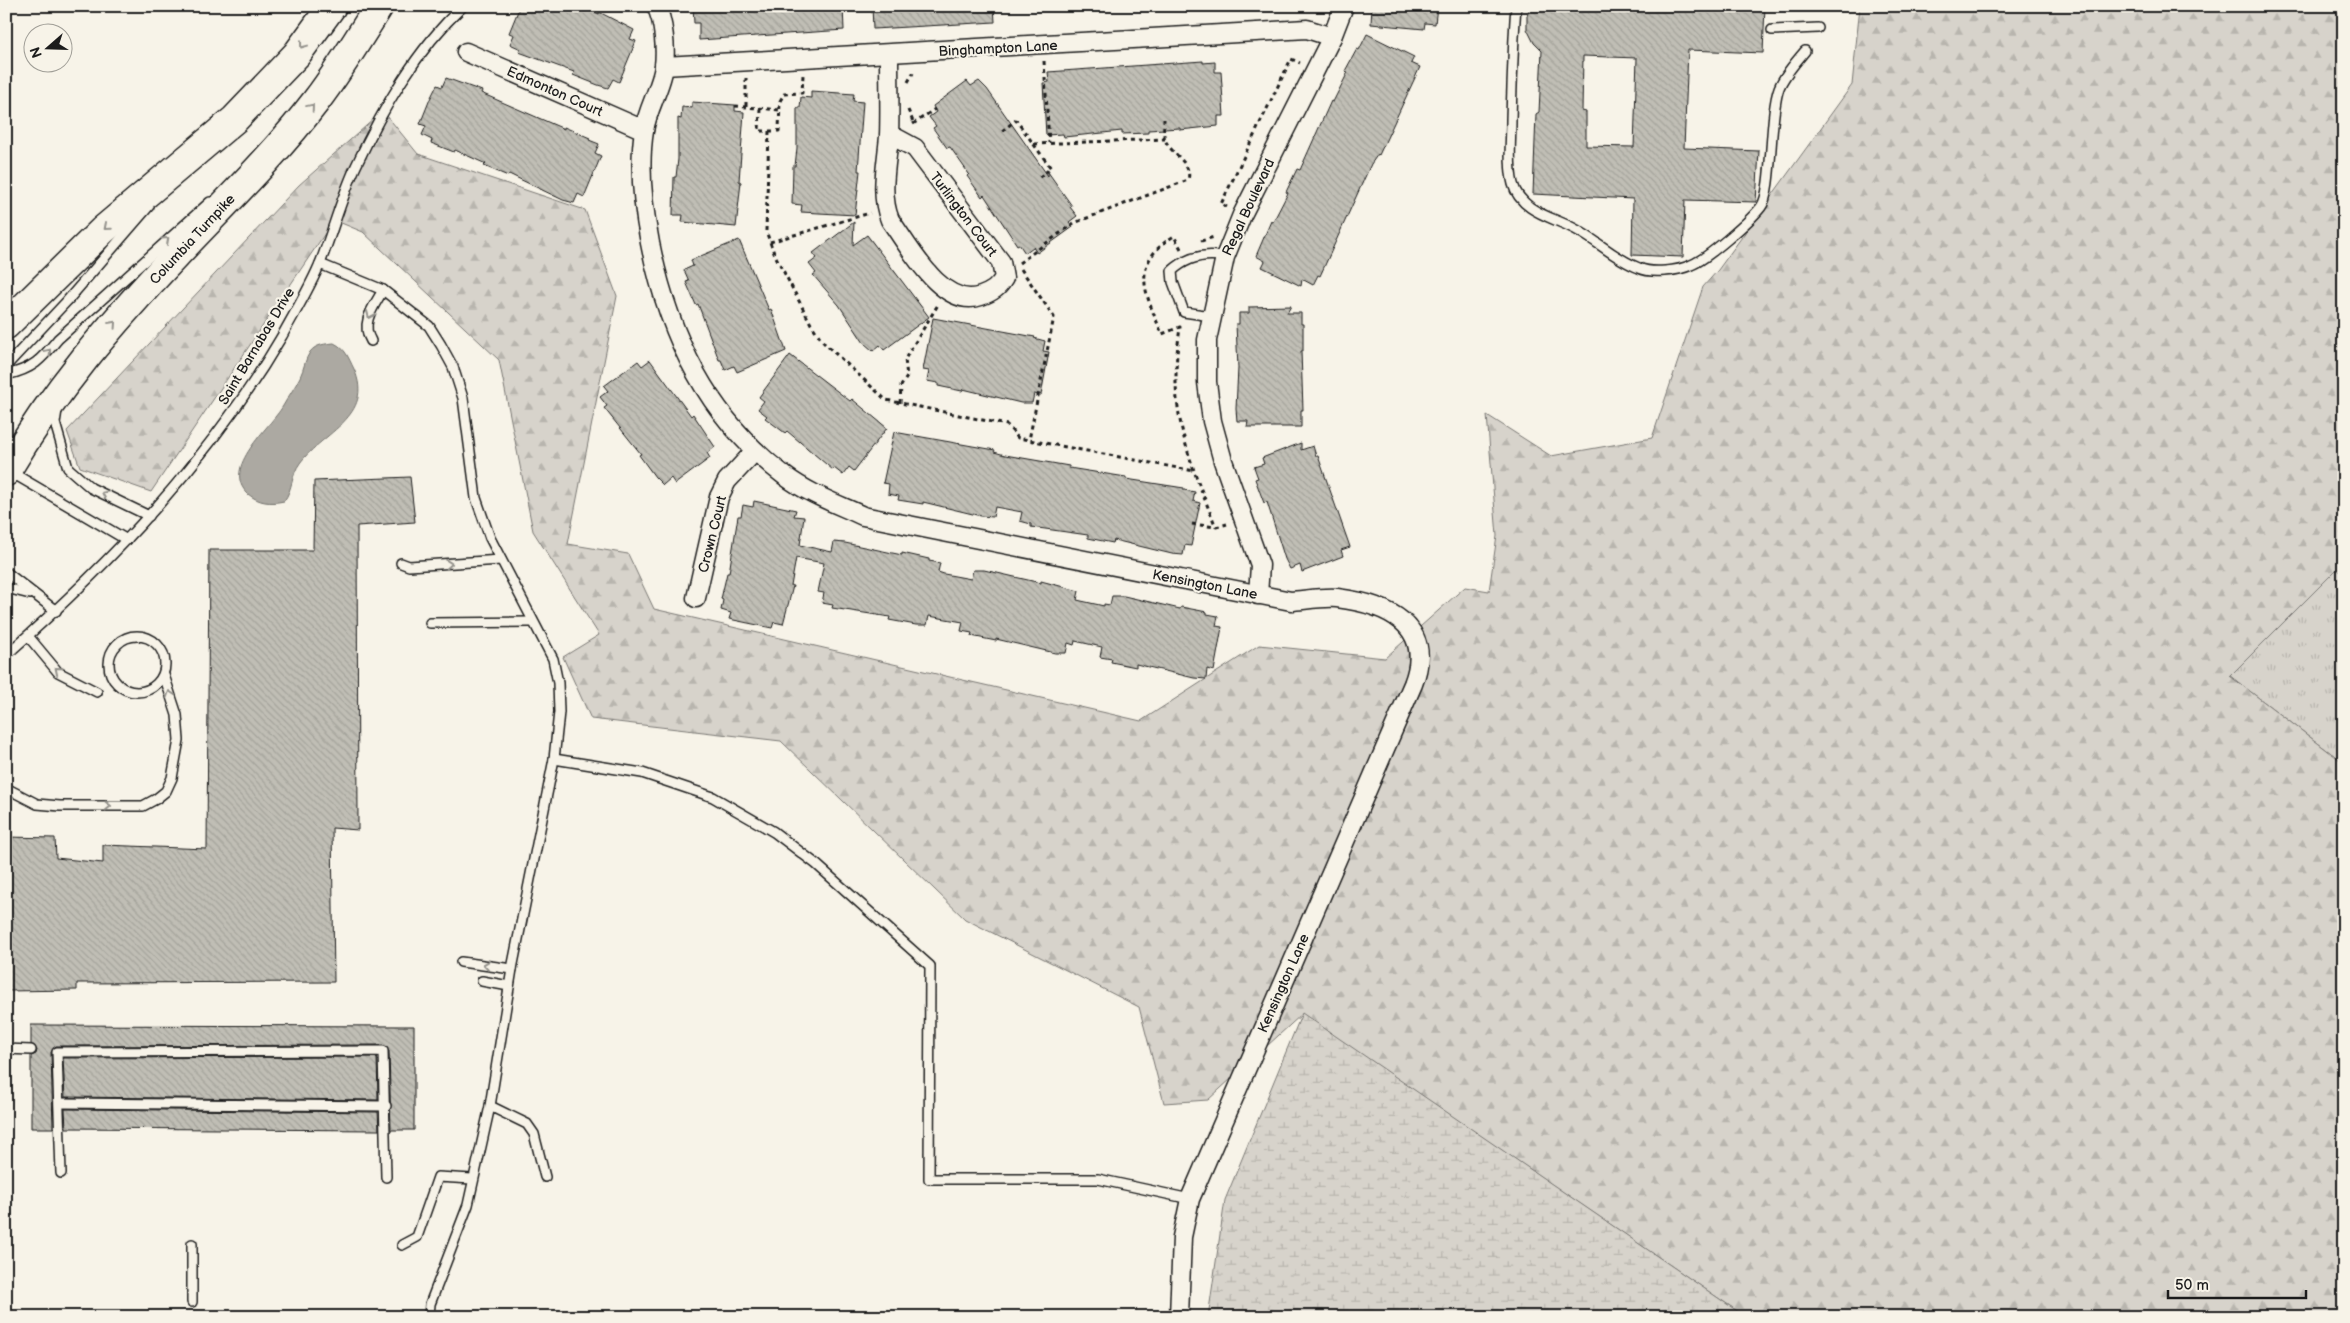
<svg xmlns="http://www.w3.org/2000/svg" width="2350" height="1323" font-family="'Balsamiq Sans',sans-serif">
<defs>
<pattern id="grass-tufts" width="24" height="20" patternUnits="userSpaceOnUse" patternTransform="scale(1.25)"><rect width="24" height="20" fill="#d7d3cb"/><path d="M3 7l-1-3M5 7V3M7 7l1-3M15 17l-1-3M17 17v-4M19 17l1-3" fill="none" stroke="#b8b5ae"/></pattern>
<pattern id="forest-firs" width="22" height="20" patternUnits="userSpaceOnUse" patternTransform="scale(1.25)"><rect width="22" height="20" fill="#d7d3cb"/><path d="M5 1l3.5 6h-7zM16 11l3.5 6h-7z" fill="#b8b5ae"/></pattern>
<pattern id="wetland-marsh" width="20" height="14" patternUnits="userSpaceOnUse" patternTransform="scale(1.25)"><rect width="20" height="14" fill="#d7d3cb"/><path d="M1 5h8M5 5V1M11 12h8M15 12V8" fill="none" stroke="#b8b5ae"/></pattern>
<pattern id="building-back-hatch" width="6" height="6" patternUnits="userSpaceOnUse" patternTransform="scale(1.25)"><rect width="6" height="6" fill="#c0beb5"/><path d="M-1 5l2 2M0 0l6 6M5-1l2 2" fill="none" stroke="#a4a39b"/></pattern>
</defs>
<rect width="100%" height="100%" fill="#f7f3e8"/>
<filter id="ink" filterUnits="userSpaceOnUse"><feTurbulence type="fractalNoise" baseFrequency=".02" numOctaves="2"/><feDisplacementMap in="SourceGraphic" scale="10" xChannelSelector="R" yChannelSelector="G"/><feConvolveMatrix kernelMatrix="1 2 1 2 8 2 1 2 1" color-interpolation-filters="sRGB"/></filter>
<g filter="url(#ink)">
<polygon fill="url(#grass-tufts)" stroke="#7a7874" points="2336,570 2344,571 2344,763 2230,676"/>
<polygon fill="url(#forest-firs)" stroke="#7a7874" points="1860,6 2344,6 2344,571 2336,570 2230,676 2344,763 2344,1317 1746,1317 1302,1014 1208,1100 1164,1103 1139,1007 965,919 781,741 591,719 563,657 599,635 533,531 499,360 363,232 334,220 151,492 80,467 67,431 299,185 383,111 418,154 585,210 617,296 568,544 628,554 654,609 1141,721 1259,645 1385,658 1465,587 1489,591 1497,536 1487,415 1551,456 1652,438 1703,287 1718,270 1852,85"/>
<polygon fill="url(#wetland-marsh)" stroke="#7a7874" points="1302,1013 1746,1317 1208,1317 1225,1200"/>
<path fill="#aca9a2" stroke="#72716c" d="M334 343C346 349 348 357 354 369 375 416 323 432 300 463 291 475 293 489 284 501 270 504 259 503 248 494 220 468 270 428 283 406 288 397 295 387 300 377 304 369 305 359 310 352 316 344 326 344 334 343Z"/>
<g fill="url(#building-back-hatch)" stroke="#1c1c1c" fill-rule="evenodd">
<polygon points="520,6 580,6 599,14 599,12 634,30 630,39 636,41 619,82 613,79 608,88 598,85 573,75 574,72 519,52 521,49 510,44 514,35 509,33"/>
<polygon points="693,6 843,6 844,30 699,40 699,23 694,23"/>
<polygon points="872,6 994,6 995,22 873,29"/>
<polygon points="1372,6 1437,6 1435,24 1425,23 1424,29 1371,24"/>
<path d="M1530 6H1765L1763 53 1688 50 1684 148 1759 151 1756 202 1685 200 1683 257 1632 255 1633 199 1533 194 1536 114 1539 112 1542 51 1534 43 1527 29V16ZM1583 56 1637 58 1634 147 1586 146V112L1582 111Z"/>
<polygon points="1367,34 1414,57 1411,63 1420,67 1379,155 1378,154 1371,164 1320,276 1318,275 1313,285 1302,279 1301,286 1262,267 1265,261 1256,256 1271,221 1273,222 1288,193 1286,192 1297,169 1300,170 1331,101 1333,102 1348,72 1345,71 1357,49 1359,50"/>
<polygon points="1203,61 1203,63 1215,62 1215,72 1221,72 1224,116 1218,116 1218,126 1180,130 1180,128 1148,130 1148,133 1122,134 1122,131 1064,137 1063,134 1046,135 1043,83 1049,82 1048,72"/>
<polygon points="446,78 482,91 481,93 564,129 564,127 590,138 589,140 599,144 595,153 601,156 584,197 578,194 574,203 563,200 509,174 508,176 484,166 486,164 455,150 454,152 431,143 432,140 422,135 426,126 420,124 430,99 437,85 442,87"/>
<polygon points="967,81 971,86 979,81 987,89 1048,176 1048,172 1072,206 1070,207 1077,216 1069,222 1073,227 1037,253 1033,247 1025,253 1019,244 1017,245 984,195 982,197 967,176 969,174 950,147 947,148 933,128 936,126 929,117 936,112 933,106"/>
<polygon points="811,91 854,94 853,101 863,102 858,171 860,171 855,215 801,212 802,205 792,204 793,166 795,166 797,148 797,108 800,108 801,97 811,98"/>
<polygon points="692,102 735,105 735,111 744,112 739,181 741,182 736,227 682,222 683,215 673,215 674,177 676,177 678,159 678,118 681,119 682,107 692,108"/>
<polygon points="854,222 853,245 867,235 929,317 884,350 880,345 873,351 864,343 839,305 813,275 816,273 809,264 817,258 813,253"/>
<polygon points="739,240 769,310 771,309 786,351 737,372 734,366 725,370 721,360 719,360 698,304 696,305 686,282 689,281 684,270 693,266 691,260"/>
<polygon points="1291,306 1287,313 1301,313 1301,324 1303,324 1303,351 1301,351 1303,410 1301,410 1301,427 1247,427 1248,421 1237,421 1236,409 1238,368 1236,324 1239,324 1239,313 1249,313 1249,307"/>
<polygon points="933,318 1035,337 1034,338 1045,341 1043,351 1049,352 1041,395 1034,394 1032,403 1021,403 963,389 962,391 938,386 938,383 927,381 929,371 923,370"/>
<polygon points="790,355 850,401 852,399 887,428 854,471 849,467 843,475 834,468 833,470 787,431 785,433 765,418 767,416 758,409 764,401 759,397"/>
<polygon points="650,360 691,416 693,414 715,447 707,453 710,458 675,484 671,478 663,485 655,477 639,455 641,454 604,408 607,406 600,397 608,391 604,386 638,361 642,366"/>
<polygon points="894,432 995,450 994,452 1005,455 1069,466 1069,468 1126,477 1126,479 1184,488 1184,490 1195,492 1193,501 1200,503 1191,546 1185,545 1183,555 1172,554 1114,540 1113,543 1088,538 1088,535 1031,527 1031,524 1020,521 1022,512 995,507 993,517 981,516 923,502 923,504 898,500 899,496 888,494 889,484 883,483"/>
<polygon points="1301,443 1301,450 1313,446 1316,456 1318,456 1350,547 1341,550 1343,556 1302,572 1300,565 1290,569 1285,559 1267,502 1264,503 1255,479 1258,478 1254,467 1264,464 1262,458"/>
<polygon points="410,477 415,522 357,526 358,830 332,828 334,982 77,983 77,990 6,991 6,837 55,838 56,858 103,863 103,845 207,849 209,550 313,550 314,481"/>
<polygon points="754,501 796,510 794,516 804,517 800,545 832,552 834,542 845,543 902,555 902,553 929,559 929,561 940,563 938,572 944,574 971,579 973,570 984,570 1041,583 1041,581 1079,591 1077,600 1104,606 1104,604 1110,605 1112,596 1124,596 1180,609 1181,607 1207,612 1207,614 1218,616 1216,626 1222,627 1214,671 1207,669 1206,679 1194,678 1136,664 1136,667 1111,662 1112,659 1100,657 1102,647 1075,641 1074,645 1068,643 1066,653 1055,653 996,639 996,641 971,636 972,633 961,631 963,622 929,616 927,625 916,625 889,620 890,617 832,608 833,605 822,603 824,593 818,592 824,563 796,558 791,586 793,586 783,624 774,622 772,628 729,619 731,613 721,610 723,600 721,599 727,573 729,573 738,516 741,516 743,505 753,507"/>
<polygon points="31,1025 414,1026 414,1130 391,1130 389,1051 383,1045 56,1046 51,1052 53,1128 31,1128 31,1056 36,1054 37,1050 31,1044"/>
<polygon points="377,1057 378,1100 65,1097 63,1058"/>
<polygon points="65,1109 378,1112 379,1130 66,1128"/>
</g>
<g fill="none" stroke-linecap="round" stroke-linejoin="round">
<defs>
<g id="lane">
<path d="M1516 6C1513 44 1512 82 1511 120 1511 140 1508 164 1513 184 1521 212 1553 217 1575 229 1598 241 1615 259 1639 268 1652 274 1678 271 1691 265 1707 259 1750 221 1761 207 1773 192 1769 115 1779 88 1784 75 1796 62 1805 51"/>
<polyline points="1772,30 1818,28"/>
<polyline points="320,264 383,290 429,326 441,345 453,367 463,398 476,498 490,538 553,659 558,683 559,712 554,759 512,969 490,1106 468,1205 430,1304 429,1317"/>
<path d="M1211 316 1184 312 1173 282 1172 271C1187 257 1205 253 1225 257"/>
<path d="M371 341C360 323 374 306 383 290"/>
<polyline points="6,366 67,301 149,206"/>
<path d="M6 375C33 369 41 360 58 339L210 202"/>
<polyline points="57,410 55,423 68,468 91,488 149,516"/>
<polyline points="9,471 127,540"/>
<polyline points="401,563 409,566 501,560"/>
<polyline points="6,572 56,611"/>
<polyline points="6,588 30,594"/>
<polyline points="430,623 532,622"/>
<circle cx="137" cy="664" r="28"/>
<polyline points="28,636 58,672 97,692"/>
<path d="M6 655C112 562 210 459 282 336 295 312 311 286 321 261 333 230 342 196 356 166 383 108 416 50 463 6"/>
<polyline points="554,759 642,773 713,797 774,832 816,864 930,966 929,1179 1098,1179 1190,1199"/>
<polyline points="6,788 37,804 60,806 143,806 156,799 166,791 172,778 179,740 177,715 164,675"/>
<polyline points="461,962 512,969"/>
<polyline points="482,981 509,986"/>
<polyline points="6,1049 31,1050"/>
<polyline points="60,1103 386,1106"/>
<polyline points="490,1106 527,1124 534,1134 545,1177"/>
<polyline points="61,1173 57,1052 383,1051 386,1177"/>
<polyline points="192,1244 192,1302"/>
<polyline points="402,1245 417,1237 438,1177 472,1179"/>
</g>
<g id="street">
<path d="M656 6C664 21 666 49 664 66 662 86 647 109 644 131 638 168 643 207 650 243 669 337 708 418 785 476 809 494 837 504 863 516L1291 601C1305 600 1322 597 1337 598 1386 604 1436 625 1413 684L1190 1199 1182 1237 1179 1317"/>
<polyline points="466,52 644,130"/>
<polyline points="664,66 1307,29 1332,37"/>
<path d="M889 134 915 148 1001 262 1004 278C998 288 992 292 981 296 942 310 909 246 890 220 879 194 887 163 889 136 890 109 889 81 889 54"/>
<polyline points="1258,595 1260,565 1223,461 1212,421 1207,382 1207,340 1225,257 1242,215 1332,37 1344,6"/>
<polyline points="696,598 719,497 727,481 755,451"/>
</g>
<g id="primary">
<polyline points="6,325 103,230 235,119 297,54 332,6"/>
<path d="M6 472C53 392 112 322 176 255 224 204 274 156 316 101 339 71 359 38 379 6"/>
</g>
</defs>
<use href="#lane" stroke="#1c1c1c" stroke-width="12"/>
<use href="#street" stroke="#1c1c1c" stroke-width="21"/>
<use href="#primary" stroke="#1c1c1c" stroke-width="31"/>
<g stroke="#1c1c1c" stroke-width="3" stroke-dasharray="4 4" stroke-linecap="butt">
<polyline points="1044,61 1049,143"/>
<polyline points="746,78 746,107"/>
<polyline points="908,82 913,73"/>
<polyline points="735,106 780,110"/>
<polyline points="760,109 759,131 779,131 780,101 784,94 802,93 803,75"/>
<polyline points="908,110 914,124"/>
<polyline points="913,124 935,109"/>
<polyline points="769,131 766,231 774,253 811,324 824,343 886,400 1007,425 1018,438 1194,471"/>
<polyline points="1002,131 1016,120 1051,168 1037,179"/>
<polyline points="1034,144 1165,139"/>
<polyline points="1227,207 1221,204 1291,59 1300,63"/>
<polyline points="1201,241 1214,237"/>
<polyline points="770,242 870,213"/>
<path d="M1181 249 1174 236C1129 264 1145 293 1162 334L1180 327C1178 343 1176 360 1176 376 1175 429 1197 480 1216 527"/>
<path d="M1019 263 1074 223 1188 180C1193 163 1171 154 1165 140 1163 134 1164 125 1164 119"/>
<polyline points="1021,269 1054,317 1029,440"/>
<polyline points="900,403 901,386 907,377 905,359 939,303"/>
<polyline points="1192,524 1216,527 1227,524"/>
</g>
<use href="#lane" stroke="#f7f3e8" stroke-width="9"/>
<use href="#street" stroke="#f7f3e8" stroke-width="18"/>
<use href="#primary" stroke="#f7f3e8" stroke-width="28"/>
</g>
<defs><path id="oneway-chevron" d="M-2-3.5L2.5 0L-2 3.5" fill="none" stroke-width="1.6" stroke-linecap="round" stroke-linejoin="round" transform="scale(1.25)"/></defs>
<g stroke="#94928c">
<use href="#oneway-chevron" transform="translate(303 45) rotate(127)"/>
<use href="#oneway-chevron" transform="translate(311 107) rotate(-50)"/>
<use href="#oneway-chevron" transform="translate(107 227) rotate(139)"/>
<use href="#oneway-chevron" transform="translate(166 240) rotate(-42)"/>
<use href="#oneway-chevron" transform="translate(370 315) rotate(114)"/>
<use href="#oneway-chevron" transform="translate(113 324) rotate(-48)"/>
<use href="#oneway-chevron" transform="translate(48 352) rotate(-50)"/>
<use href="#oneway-chevron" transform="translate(105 494) rotate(-154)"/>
<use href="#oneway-chevron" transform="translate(449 564) rotate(-4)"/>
<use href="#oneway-chevron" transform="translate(58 670) rotate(-140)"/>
<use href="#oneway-chevron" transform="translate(170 694) rotate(-108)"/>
<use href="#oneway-chevron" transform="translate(108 806) rotate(-1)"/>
<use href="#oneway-chevron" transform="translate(486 965) rotate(-172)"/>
</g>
</g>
<g text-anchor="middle" stroke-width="4.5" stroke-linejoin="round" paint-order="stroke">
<g font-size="14" fill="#1c1c1c" stroke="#f7f3e8">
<text transform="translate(998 48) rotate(-3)" y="5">Binghampton Lane</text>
<text transform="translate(555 91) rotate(24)" y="5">Edmonton Court</text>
<text transform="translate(1248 207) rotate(-65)" y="5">Regal Boulevard</text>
<text transform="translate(964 214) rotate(53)" y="5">Turlington Court</text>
<text transform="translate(192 239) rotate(-47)" y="5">Columbia Turnpike</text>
<text transform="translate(256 346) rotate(-59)" y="5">Saint Barnabas Drive</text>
<text transform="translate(712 534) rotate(-76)" y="5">Crown Court</text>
<text transform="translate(1205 584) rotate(11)" y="5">Kensington Lane</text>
<text transform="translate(1283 983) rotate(-66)" y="5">Kensington Lane</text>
</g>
</g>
<rect width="2350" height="1323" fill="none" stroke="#f7f3e8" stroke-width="25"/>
<rect x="12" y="12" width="2325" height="1298" fill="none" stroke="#1c1c1c" stroke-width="2" filter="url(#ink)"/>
<g transform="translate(48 48) rotate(250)"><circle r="24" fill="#f7f3e8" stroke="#9f9d96"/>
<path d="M0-4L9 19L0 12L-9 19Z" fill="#1c1c1c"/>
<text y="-8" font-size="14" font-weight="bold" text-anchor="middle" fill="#1c1c1c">N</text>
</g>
<path d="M2168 1290v8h138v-8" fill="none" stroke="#1c1c1c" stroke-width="2.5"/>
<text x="2175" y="1290" font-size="15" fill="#1c1c1c" stroke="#f7f3e8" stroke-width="4" paint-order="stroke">50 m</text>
</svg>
